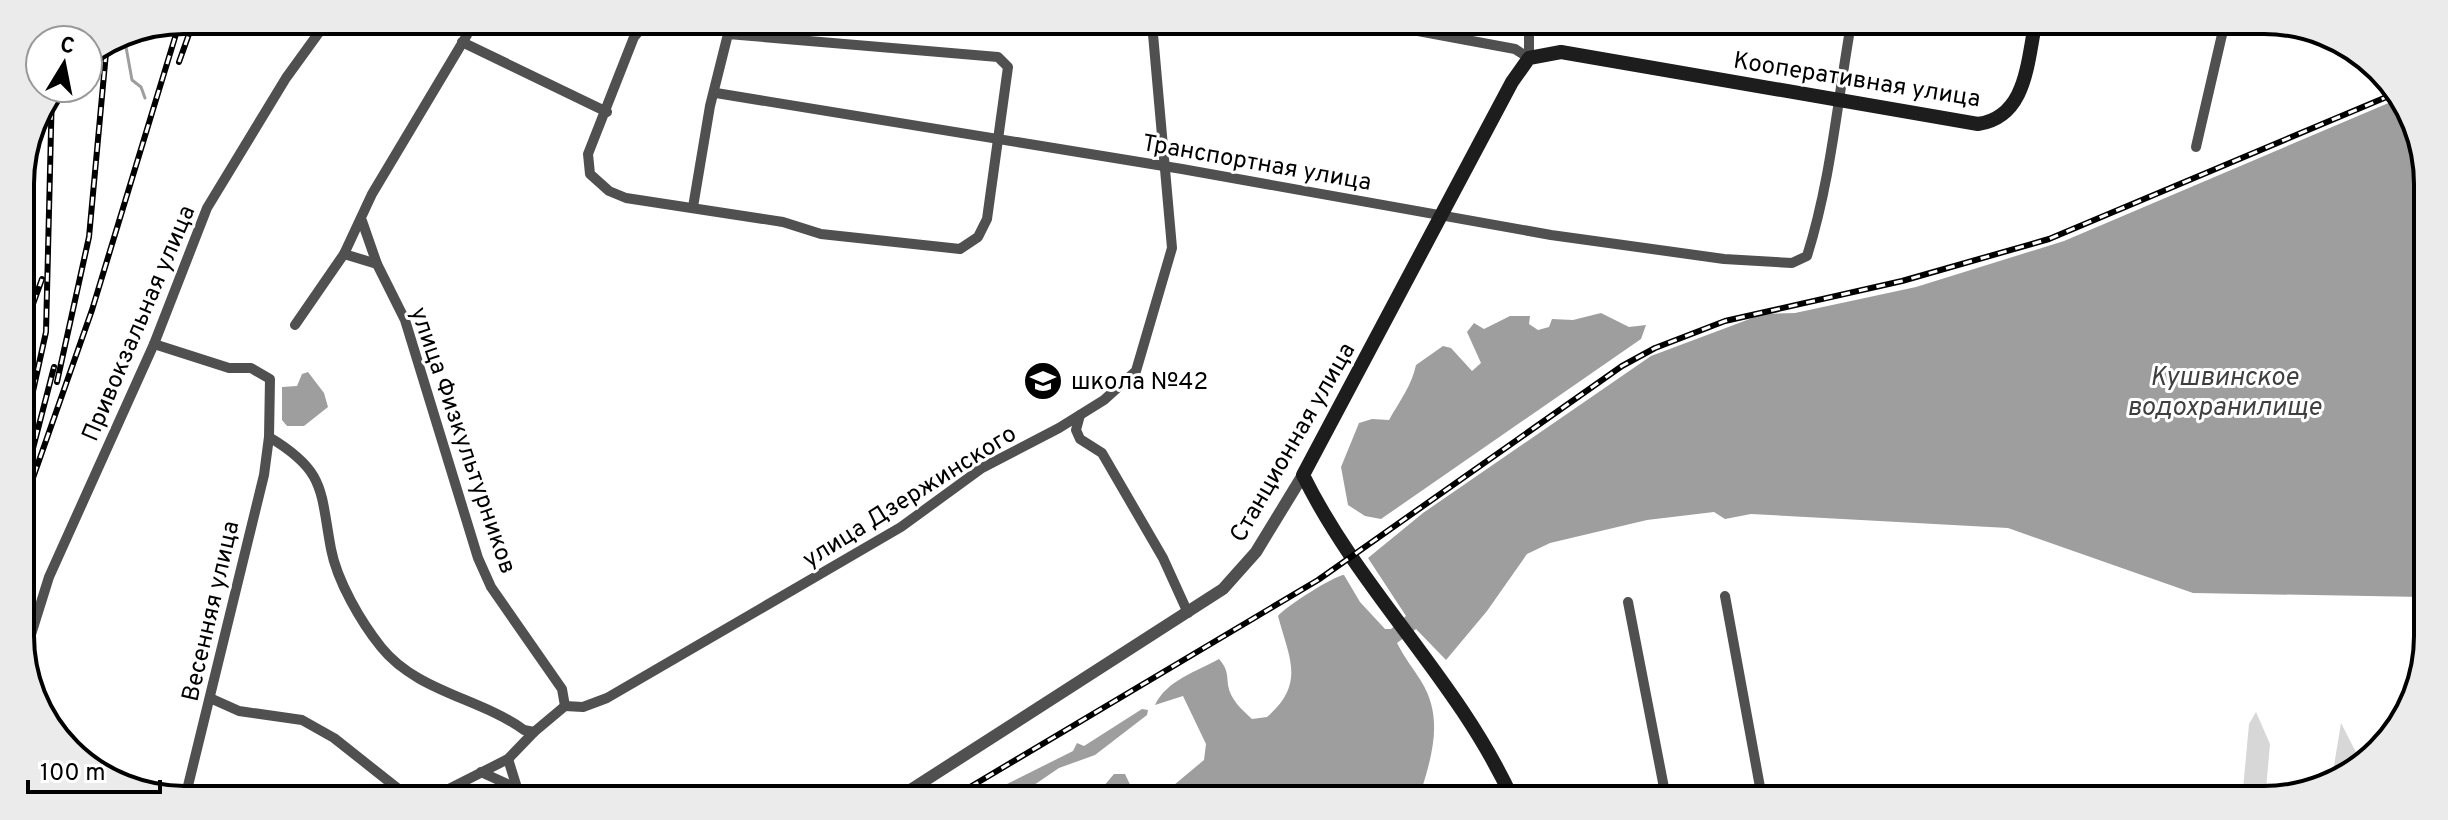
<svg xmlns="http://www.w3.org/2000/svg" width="2448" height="820" font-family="Overpass,sans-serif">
<rect width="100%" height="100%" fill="#fff"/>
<g fill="#d7d7d7">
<polygon points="2256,712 2270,744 2265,800 2242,800 2249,724"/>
<polygon points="2341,723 2363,766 2332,778"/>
</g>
<g fill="#9e9e9e">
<path d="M2398 99 2425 153 2423 597 2193 593 2008 528 1751 514 1725 519 1714 512 1647 520 1550 543 1527 554 1487 611 1446 660 1416 629 1397 643C1404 657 1413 668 1421 681 1445 719 1431 759 1419 798L1168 797 1174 785 1204 760 1206 744 1183 696 1155 705C1166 681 1197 671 1219 659 1227 668 1227 673 1228 685 1230 699 1242 710 1252 719L1267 717C1306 683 1289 658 1278 616 1285 607 1335 575 1344 575L1360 602 1385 629H1391L1406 616 1368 558 1423 513 1651 356 1763 314 1795 313 1916 287 2064 241Z"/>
<path d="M1601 313 1629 327 1646 325 1641 339 1381 519 1365 516 1348 505 1341 467 1359 423 1372 419 1389 420C1399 402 1412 385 1416 365L1443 346 1451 348 1472 371 1481 363 1467 332 1474 323 1484 329 1510 316H1530L1529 324 1538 330 1549 327 1552 319 1573 320Z"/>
<polygon points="308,372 324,393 328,407 304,426 287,426 282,420 282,387 297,386 302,374"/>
<polygon points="1142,709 1148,710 1147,715 1095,755 1059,768 1034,785 1058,792 1103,787 1114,774 1125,774 1136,797 981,796 981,791 985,796 993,795 997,789 1073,751 1077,743 1084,746"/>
</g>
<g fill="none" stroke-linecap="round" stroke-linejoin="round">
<polyline stroke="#9e9e9e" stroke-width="3" points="119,44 126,47 132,80 141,87 145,98"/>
<g stroke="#505050" stroke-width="10">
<polyline points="648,21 634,37 588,154 590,174 609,191 626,198 783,222 821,234 960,249 978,237 987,219 1008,67 998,57 728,34 710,106 693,207"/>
<polyline points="1375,23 1515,49 1529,58"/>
<polyline points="1529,24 1529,58"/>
<polyline points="462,42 607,112"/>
<path d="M716 93 1182 169 1551 235 1724 259 1792 263 1807 256C1831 180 1837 103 1851 24"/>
<polyline points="2196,147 2224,26"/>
<polyline points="362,221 377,264 405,320 478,558 491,587 562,689 565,706 583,707 607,698 901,527 982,468 1059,428 1104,400 1136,371 1172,248 1152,23"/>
<polyline points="344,254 377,264"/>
<polyline points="295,325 344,254 372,194 467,35 471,21"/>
<path d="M154 344 229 368H251L270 379 269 437C326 471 320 490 331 549 337 581 361 622 381 647 417 692 480 698 524 730L534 732 565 706"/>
<polyline points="1080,415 1076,430 1080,439 1102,453 1163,558 1188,613"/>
<polyline points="1725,596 1762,798"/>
<polyline points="1628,602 1666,798"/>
<polyline points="23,660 49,577 154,344 207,208 286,78 328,20"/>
<polyline points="210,698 239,711 302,720 334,738 406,795"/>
<polyline points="508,759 518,791"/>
<polyline points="481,772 518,789"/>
<polyline points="186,794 264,475 269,437"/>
<polyline points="437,795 508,759 534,732"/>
</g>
<polyline stroke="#505050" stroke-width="12" points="901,796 1223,589 1256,552 1303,475"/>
<path stroke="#1d1d1d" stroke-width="14" d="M1512 798C1458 680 1360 591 1303 475L1512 82 1529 58 1561 52 1978 124C2026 117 2027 64 2035 25"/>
<defs>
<g id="rail">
<polyline points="179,62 194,20"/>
<polyline points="21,337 42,279"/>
<polyline points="57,382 89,237 107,42"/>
<polyline points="22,441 46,332 52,90"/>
<polyline points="31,456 54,367"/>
<polyline points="22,509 92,310 180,21"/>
<polyline points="955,796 1318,580 1622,366 1655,348 1725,321 1902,281 2049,239 2396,93"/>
</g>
</defs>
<use href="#rail" stroke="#000" stroke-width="6"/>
<use href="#rail" stroke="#fff" stroke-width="3" stroke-dasharray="9" stroke-linecap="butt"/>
</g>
<defs>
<symbol id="school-disc" viewBox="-11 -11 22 22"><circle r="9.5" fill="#000" stroke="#fff"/><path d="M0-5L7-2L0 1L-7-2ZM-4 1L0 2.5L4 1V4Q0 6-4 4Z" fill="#fff"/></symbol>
</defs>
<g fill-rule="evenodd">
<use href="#school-disc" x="1021" y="359" width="44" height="44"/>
</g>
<g text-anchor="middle" stroke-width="6" stroke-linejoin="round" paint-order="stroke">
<g font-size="24" fill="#000" stroke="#fff">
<text transform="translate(1857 79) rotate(9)" y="8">Кооперативная улица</text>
<text transform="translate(1257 162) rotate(10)" y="8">Транспортная улица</text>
<text transform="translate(138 323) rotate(-67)" y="8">Привокзальная улица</text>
<text transform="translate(464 440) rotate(71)" y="8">улица Физкультурников</text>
<text transform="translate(1292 442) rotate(-60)" y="8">Станционная улица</text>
<text transform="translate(909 496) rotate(-32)" y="8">улица Дзержинского</text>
<text transform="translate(210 611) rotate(-77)" y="8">Весенняя улица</text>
</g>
<g font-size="24" fill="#000" stroke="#fff" text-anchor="start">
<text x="1071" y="389">школа №42</text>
</g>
<g font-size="26" font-style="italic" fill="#3f3f3f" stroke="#fff">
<text x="2224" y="385">Кушвинское<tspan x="2224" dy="30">водохранилище</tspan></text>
</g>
</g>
<path d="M0 0H2448V820H0ZM184 34H2264A150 150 0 0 1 2414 184V636A150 150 0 0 1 2264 786H184A150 150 0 0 1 34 636V184A150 150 0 0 1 184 34Z" fill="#ebebeb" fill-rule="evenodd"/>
<path fill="none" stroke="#000" stroke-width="4" d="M184 34H2264A150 150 0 0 1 2414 184V636A150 150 0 0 1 2264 786H184A150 150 0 0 1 34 636V184A150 150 0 0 1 184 34Z"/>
<g transform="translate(64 64) rotate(10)"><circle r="38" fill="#ffffff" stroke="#999999" stroke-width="2"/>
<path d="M0-6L14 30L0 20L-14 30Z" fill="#000000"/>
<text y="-12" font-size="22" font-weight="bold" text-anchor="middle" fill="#000000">С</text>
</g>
<path d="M28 780v12h132v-12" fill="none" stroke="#000000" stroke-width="4"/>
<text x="40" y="780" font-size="24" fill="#000000" stroke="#ffffff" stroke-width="6" paint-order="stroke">100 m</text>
</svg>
